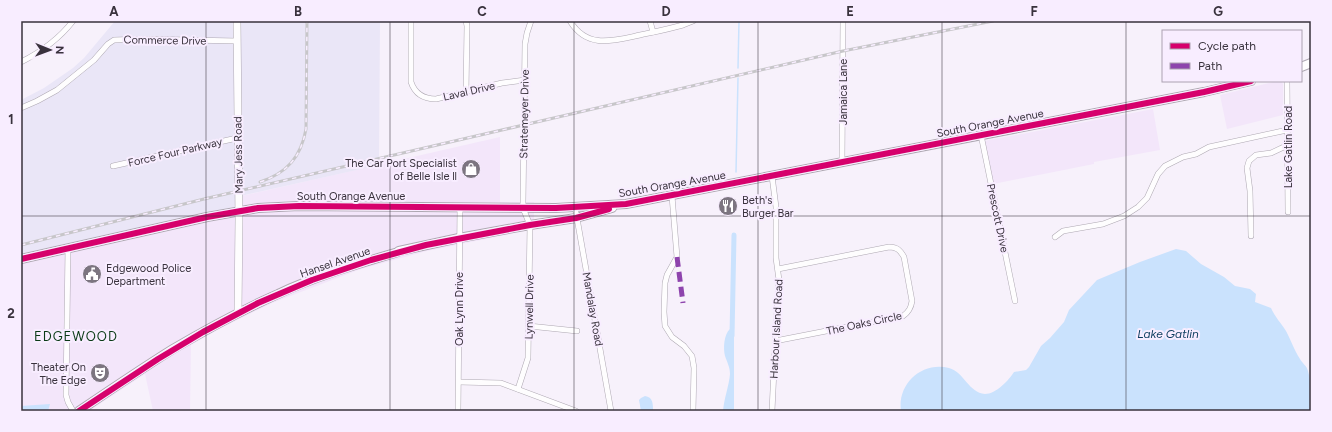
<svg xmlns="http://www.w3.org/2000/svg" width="1332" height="432" font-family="Figtree,sans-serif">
<rect width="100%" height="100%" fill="#f7f1fb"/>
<g fill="#f3e6fa">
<polygon points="1277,81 1281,81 1283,84 1283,115 1227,129 1220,95"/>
<polygon points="1153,109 1160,150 1094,162 1094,164 993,184 984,141"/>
<polygon points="500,137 500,202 534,202 534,229 427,251 361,269 272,303 219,329 191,345 190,411 153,411 145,374 89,411 21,411 21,256 236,197 246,195"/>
</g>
<polygon fill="#eae6f7" points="115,21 380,21 379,165 236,197 236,209 21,256 21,100 44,88 73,68 84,58"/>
<g fill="#cae2fd">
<path d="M1176 249 1186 251 1201 264 1224 277 1235 286 1250 289 1256 294 1255 302 1271 308C1275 317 1281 323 1286 331 1291 340 1294 350 1300 359 1302 363 1307 366 1308 371 1312 384 1311 398 1311 411H901C897 384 922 361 949 368 964 372 969 393 985 394 996 394 1009 380 1014 372L1026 370 1029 367 1041 346 1050 338 1064 322 1069 310 1097 280 1140 262Z"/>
<path d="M730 329H732L734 338V411H723C724 398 729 386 730 374 730 367 727 362 725 356 723 348 724 334 730 329Z"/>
<path d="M645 396C653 397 653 404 653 411H641L639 400 641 398Z"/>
<polygon points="50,404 48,411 21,411 21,406"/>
</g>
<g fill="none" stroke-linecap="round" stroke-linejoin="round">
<g stroke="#cae2fd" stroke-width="1.5">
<polyline points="738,68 739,21"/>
<polyline points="736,172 738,78"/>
</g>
<polyline stroke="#cae2fd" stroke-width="5" points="732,336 734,235"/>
<defs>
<g id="street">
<path d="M411 21V82C415 94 424 99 436 99L502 83 525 80"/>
<polyline points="466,21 467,26 466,92"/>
<path d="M570 21C587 49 612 41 640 35 654 32 669 29 683 25L693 21"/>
<polyline points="650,21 653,32"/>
<path d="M21 62C41 52 59 39 73 21"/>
<polyline points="1287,81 1288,212"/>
<polyline points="21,108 37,101 57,90 94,60 108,44 114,40 142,39 237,41"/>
<polyline points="981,135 1015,301"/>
<polyline points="842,162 843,21"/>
<polyline points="113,166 237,138"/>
<polyline points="772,176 776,207 776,258 779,280 776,328 772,411"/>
<polyline points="672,196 677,257 667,275 665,283 664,312 665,326 672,337 684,346 692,356 694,368 693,411"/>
<polyline points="575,207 611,411"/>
<polyline points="1251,236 1250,191 1247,168 1249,161 1256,155 1271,153 1288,145"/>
<polyline points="1055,237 1063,231 1103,224 1124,216 1138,207 1147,198 1158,174 1165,166 1183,157 1196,154 1209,147 1287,130"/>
<polyline points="68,248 66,395 68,402 73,411"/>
<polyline points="529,326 577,331"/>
<path d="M775 341 903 316C909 312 911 308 912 301L904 257C900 250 897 247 889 247L778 269"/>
<polyline points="459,382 501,383 576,411"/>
<polyline points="518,389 528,358 530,225 523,208 523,203 525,44 527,33 531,21"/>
<polyline points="458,411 460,207"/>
</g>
<polyline id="secondary" points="237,21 239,219 238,313"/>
<g id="primary">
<polyline points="1301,67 1311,63"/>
<polyline points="399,251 459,238 530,225 576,218 612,208"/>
<polyline points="21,259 207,217 258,208 299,206 556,208 626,204 1204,92 1251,81"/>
<path d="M79 411C110 390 141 369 173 349 207 329 242 310 278 294 316 276 358 264 398 252"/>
</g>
</defs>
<use href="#street" stroke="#aea8b2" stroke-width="6"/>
<use href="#secondary" stroke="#aea8b2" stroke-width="8"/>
<use href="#primary" stroke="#aea8b2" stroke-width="10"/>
<use href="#street" stroke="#fefdfe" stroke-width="5"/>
<use href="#secondary" stroke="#fefdfe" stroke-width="7"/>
<use href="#primary" stroke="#fefdfe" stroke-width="8"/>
<defs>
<g id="rail">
<path d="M260 182C287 173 301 157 306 129L307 21"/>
<polyline points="21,245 204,199 843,51 993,21"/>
</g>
</defs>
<use href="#rail" stroke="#c7c6c9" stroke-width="3"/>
<use href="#rail" stroke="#f8edff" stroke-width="1.5" stroke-dasharray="4.5" stroke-linecap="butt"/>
<polyline stroke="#8e44ad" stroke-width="5" stroke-dasharray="10 5" stroke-linecap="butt" points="677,257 683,303"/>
<defs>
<g id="cycleway">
<polyline points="21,259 207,217 258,208 299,206 556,208 626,204 1204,92 1251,81"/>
<polyline points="79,411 158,359 203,332 258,303 312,280 371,260 426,245 530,225 576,218 609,209"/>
</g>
</defs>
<use href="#cycleway" stroke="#f8edff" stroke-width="8"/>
<use href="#cycleway" stroke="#d6006c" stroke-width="6"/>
</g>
<path fill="none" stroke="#39323d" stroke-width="1" stroke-opacity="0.55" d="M206 21V411M390 21V411M574 21V411M758 21V411M942 21V411M1126 21V411M21 216H1311"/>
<defs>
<symbol id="shop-disc" viewBox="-11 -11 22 22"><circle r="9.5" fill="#7c7580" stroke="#f8edff"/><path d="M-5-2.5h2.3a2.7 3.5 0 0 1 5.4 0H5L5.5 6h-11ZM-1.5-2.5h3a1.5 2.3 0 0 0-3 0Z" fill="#fff"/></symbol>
<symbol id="restaurant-disc" viewBox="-11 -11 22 22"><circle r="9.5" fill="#7c7580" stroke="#f8edff"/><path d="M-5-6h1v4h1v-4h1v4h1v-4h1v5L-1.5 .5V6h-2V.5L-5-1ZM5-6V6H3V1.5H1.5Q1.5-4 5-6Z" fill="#fff"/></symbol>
<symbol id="civic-disc" viewBox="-11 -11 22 22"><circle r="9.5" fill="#7c7580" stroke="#f8edff"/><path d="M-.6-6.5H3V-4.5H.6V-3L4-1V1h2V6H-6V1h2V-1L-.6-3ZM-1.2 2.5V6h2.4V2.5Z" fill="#fff"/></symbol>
<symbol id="theatre-disc" viewBox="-11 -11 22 22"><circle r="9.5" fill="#7c7580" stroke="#f8edff"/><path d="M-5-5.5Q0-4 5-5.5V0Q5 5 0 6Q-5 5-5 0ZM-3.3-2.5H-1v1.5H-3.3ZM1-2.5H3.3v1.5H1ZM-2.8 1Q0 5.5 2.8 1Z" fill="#fff"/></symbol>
</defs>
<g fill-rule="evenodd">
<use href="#shop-disc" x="460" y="158" width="22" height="22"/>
<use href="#restaurant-disc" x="717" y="195" width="22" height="22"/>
<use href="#civic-disc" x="81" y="263" width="22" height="22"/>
<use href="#theatre-disc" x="89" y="362" width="22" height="22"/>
</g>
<g text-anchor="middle" stroke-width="4" stroke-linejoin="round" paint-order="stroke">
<g font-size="11" fill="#39323d" stroke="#f8edff">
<text transform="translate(165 40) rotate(1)" y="4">Commerce Drive</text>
<text transform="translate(469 91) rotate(-13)" y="4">Laval Drive</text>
<text transform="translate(843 92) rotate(-90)" y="4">Jamaica Lane</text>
<text transform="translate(524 114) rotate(-89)" y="4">Stratemeyer Drive</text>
<text transform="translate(990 123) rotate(-11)" y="4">South Orange Avenue</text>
<text transform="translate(1288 147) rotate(-90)" y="4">Lake Gatlin Road</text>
<text transform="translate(175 152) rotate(-13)" y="4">Force Four Parkway</text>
<text transform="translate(238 155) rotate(-91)" y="4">Mary Jess Road</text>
<text transform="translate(672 184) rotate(-10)" y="4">South Orange Avenue</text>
<text x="351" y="200">South Orange Avenue</text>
<text transform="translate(998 218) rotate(78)" y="4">Prescott Drive</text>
<text transform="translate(335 262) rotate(-19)" y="4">Hansel Avenue</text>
<text transform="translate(529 307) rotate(-89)" y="4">Lynwell Drive</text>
<text transform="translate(459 309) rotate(-90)" y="4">Oak Lynn Drive</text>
<text transform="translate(593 309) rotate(80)" y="4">Mandalay Road</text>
<text transform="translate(864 323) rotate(-12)" y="4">The Oaks Circle</text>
<text transform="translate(776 329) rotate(-87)" y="4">Harbour Island Road</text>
</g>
<g font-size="11" fill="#39323d" stroke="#f8edff" text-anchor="end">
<text x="457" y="167">The Car Port Specialist<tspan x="457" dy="13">of Belle Isle ll</tspan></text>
<text x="742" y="204" text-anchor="start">Beth's<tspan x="742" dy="13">Burger Bar</tspan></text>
<text x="106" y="272" text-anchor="start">Edgewood Police<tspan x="106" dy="13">Department</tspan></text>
<text x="86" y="371">Theater On<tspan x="86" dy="13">The Edge</tspan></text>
</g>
<g font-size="12" font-style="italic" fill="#0a3b5e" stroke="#f8edff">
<text x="1168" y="338">Lake Gatlin</text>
</g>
<g font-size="13" letter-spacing="1" fill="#0a3a16" stroke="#f8edff">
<text x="76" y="341">EDGEWOOD</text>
</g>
</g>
<rect width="1332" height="432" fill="none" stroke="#f8edff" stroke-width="44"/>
<rect x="1162" y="30" width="140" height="52" fill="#f8edff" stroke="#aca2b1"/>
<rect x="1170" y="43" width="20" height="6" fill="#d6006c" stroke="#aca2b1"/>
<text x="1198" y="50" font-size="12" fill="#39323d">Cycle path</text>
<rect x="1170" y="63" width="20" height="6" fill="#8e44ad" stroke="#aca2b1"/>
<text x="1198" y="70" font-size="12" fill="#39323d">Path</text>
<g transform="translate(50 50) rotate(91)" stroke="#f8edff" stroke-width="3" paint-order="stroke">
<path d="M0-3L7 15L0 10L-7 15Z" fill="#39323d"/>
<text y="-6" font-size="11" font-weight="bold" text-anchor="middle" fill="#39323d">N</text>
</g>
<rect x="22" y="22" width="1288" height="388" fill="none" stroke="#39323d" stroke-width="1.5"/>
<g font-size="13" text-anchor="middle" font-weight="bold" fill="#39323d">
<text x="114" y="16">A</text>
<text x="298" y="16">B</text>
<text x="482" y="16">C</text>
<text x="666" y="16">D</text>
<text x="850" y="16">E</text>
<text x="1034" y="16">F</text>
<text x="1218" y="16">G</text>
<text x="11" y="124">1</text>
<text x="11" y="318">2</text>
</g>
</svg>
